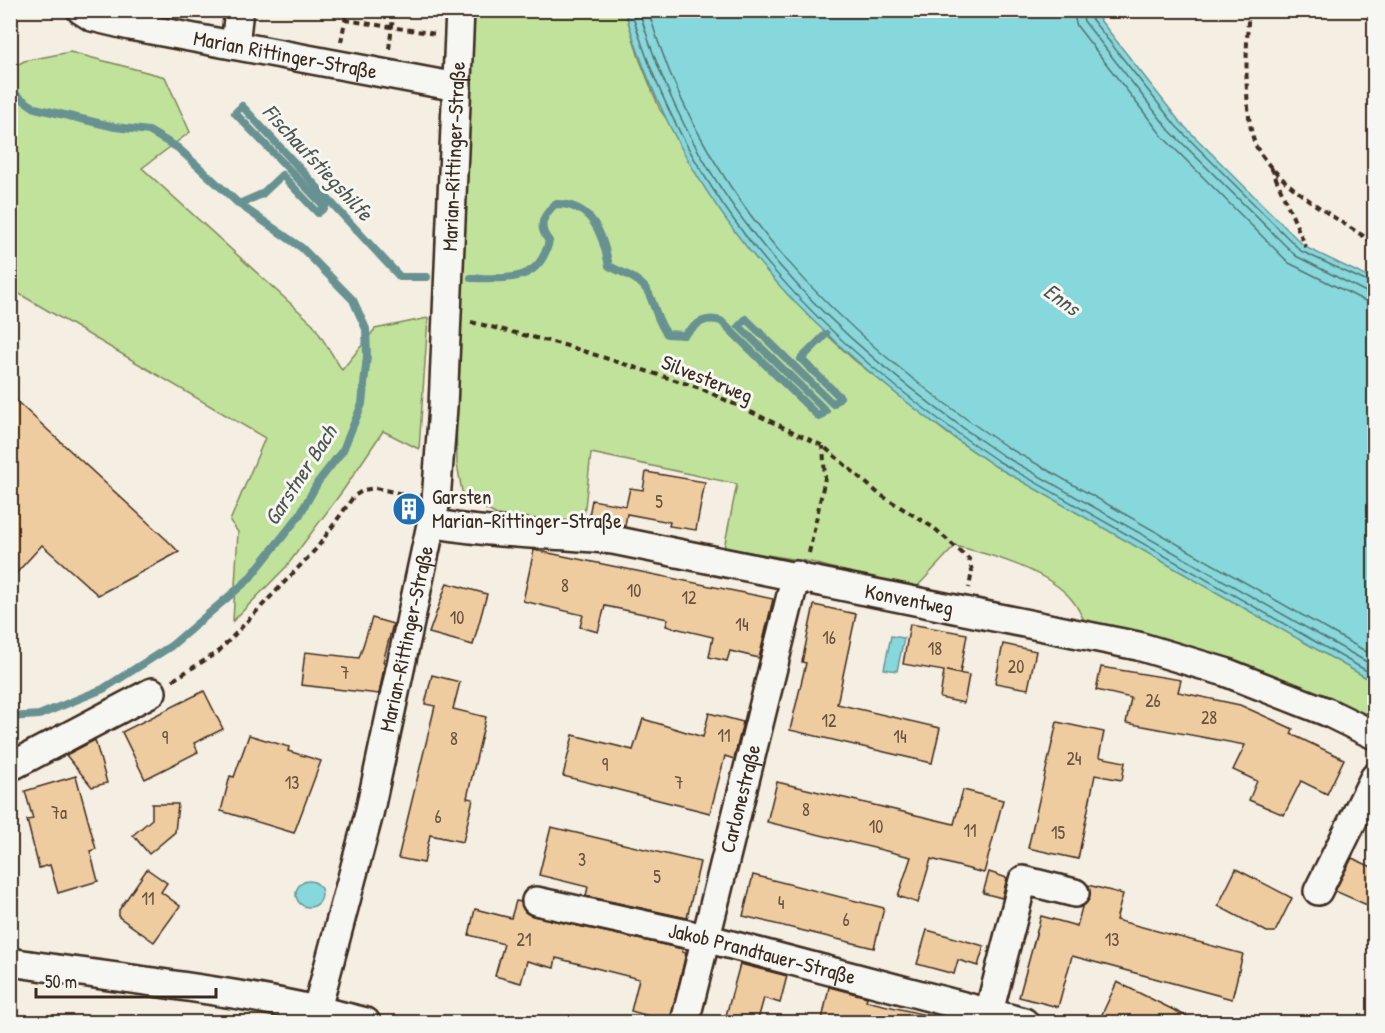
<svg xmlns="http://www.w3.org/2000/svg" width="1385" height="1033" font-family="'Patrick Hand',sans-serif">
<rect width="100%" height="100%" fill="#f5eee2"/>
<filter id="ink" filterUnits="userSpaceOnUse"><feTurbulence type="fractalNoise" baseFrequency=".0167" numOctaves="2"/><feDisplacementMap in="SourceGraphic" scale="12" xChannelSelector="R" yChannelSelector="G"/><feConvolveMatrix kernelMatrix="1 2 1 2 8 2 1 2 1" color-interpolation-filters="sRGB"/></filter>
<g filter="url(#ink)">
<g fill="#c1e29b" stroke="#7e865c" stroke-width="1.5">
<path d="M475 11H625L639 58 660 110 826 334 854 360 948 434 995 466 1374 682V726L1086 624C1082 617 1078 607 1072 600 1049 571 990 554 955 546L913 591 811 562 724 548 737 484 591 453 583 525 497 515 463 497 457 464 455 359Z"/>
<polygon points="70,52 165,77 190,132 142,168 313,324 342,370 375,329 428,318 419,449 383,431 344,489 286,567 233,621 238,532 230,521 265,438 11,289 11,69 24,61"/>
</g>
<g fill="#86d8dd" stroke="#689291" stroke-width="1.5">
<path d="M625 11H1093L1180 122 1305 247 1374 280V682L995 466C820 348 685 217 625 11Z"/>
<polygon points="891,636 904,638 897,671 884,669"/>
<circle cx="309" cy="894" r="13"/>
</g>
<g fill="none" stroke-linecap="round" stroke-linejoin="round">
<g stroke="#59706a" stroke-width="1.5">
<path d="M631 10C691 214 826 346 998 461L1374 675"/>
<path d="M639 10C697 210 833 341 1002 455L1374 666"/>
<path d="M648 10C705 205 842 337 1007 447L1374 656"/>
<polyline points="1072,10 1077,26 1163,137 1289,263 1363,300 1374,302"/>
<polyline points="1081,10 1084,21 1170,131 1296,256 1366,292 1374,293"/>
<polyline points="1089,10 1090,17 1176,126 1301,251 1374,285"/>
</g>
<g stroke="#689291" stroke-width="8">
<polyline points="10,91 35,108 115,127 149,131 178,148 239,204 302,248 353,300 366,329 367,356 362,404 343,450 318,482 299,516 248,580 171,646 103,689 39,715 10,717"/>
<polyline points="239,204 262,194 282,175 318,213 325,207 235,113 242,106 400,277 427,277"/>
<path d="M471 278C506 278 539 284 549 241 537 226 543 216 555 204 593 203 603 235 609 266 623 273 642 279 649 294 656 309 657 321 667 334L684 335C697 324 704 316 721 321L819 417 826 411 739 326 746 319 833 404 840 397 801 359 826 334"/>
</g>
</g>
<g fill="#efcca0" stroke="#3b2a1e" stroke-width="1.5">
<polygon points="10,395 168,541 179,552 98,595 42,545 10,580"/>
<polygon points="646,472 705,482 696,530 669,526 670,522 627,514 625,526 588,521 592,500 626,506 630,488 643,490"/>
<polygon points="534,550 773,599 759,658 730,651 727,661 709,657 713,637 666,626 668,619 605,606 598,632 580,627 583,615 523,601"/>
<polygon points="447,583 487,594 473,645 429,633"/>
<polygon points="814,605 856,614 837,704 940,728 932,763 790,730 806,663 802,662"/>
<polygon points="372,618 393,624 383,662 385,662 379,694 301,685 305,652 359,658"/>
<polygon points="910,624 967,634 960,674 947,671 969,675 964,703 940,698 944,671 903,664"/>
<polygon points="1003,644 1036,651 1028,689 995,683"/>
<polygon points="1101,667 1181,680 1178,692 1240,705 1293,729 1291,734 1344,759 1327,794 1301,781 1284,815 1249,800 1257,781 1233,770 1245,745 1126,723 1131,698 1096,690"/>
<polygon points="432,675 460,682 453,709 486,717 467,798 473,799 463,842 430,835 424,863 398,858 435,706 425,704"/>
<polygon points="204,691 223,729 194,743 198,752 145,779 122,732"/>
<polygon points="709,713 743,722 734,759 725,756 710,813 563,776 573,735 633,750 643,719 703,737"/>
<polygon points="1057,722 1104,732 1099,757 1125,762 1122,780 1095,775 1078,859 1028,848"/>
<polygon points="249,735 289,747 288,751 321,761 294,833 221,811 230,776 234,777"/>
<polygon points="95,740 107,783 92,787 66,755"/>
<polygon points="76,776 96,849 90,851 98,881 58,893 50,865 39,868 27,820 33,819 25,791"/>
<polygon points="777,782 954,824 963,790 1003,800 984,873 931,859 918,903 898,896 911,857 767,822"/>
<polygon points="152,804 178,804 175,832 149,854 133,835 152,819"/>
<polygon points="551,827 700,862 687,918 586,896 588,887 539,875"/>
<polygon points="1352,858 1374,868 1374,908 1335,891"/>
<polygon points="147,869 167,883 161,892 180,906 154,942 119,917 119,910"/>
<polygon points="1236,869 1292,898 1275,932 1267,932 1218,906"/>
<polygon points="989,872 1007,878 1002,898 983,893"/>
<polygon points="753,875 884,908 874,948 743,916"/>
<polygon points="1088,885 1123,894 1116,920 1243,954 1232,999 1072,956 1058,1007 1019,997 1041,916 1077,926 1082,907 1090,897"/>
<polygon points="516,901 521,902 525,912 533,916 683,949 682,952 686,953 670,1022 631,1011 639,979 556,958 554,968 527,961 521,983 495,976 504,944 469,935 475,909 511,918"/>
<polygon points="927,930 984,946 978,966 958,960 954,974 917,964"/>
<polygon points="740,964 787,976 780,1003 764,998 757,1023 724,1023"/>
<polygon points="1117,982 1200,1023 1098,1023"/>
<polygon points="829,987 867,997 866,1001 926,1015 925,1023 834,1023 822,1020"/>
</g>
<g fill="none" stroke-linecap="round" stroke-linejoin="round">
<defs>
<g id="minor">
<path id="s1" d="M81 10 92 17 130 26 457 87"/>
<polyline points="235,45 239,10"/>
<path id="s2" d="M432 523C491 535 553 533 613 540L1138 646 1225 672 1327 712 1374 735"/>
<polyline points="10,767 152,692"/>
<polyline points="1318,891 1374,778"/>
<path id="s3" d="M536 901 705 938 1024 1022"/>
<path d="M10 962C130 980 250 991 366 1022"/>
<path id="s4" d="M317 1009 369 814 436 501 443 407 460 10"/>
<polyline points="989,1012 1023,880 1075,893"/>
<path id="s5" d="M685 1022 796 575"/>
</g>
</defs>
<use href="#minor" stroke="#3b2a1e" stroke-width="32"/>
<g stroke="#3b2a1e" stroke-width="4" stroke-dasharray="6 4.5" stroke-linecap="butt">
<path d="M1249 10C1246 41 1243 122 1257 148 1280 188 1337 218 1374 243"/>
<polyline points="345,20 436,34"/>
<polyline points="341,42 347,10"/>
<polyline points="389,49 394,10"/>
<polyline points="1271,167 1306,247"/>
<polyline points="471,322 564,345 700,388 823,446 879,494 934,528 969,559 972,571 969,588"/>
<polyline points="809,553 825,478 823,446"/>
<polyline points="173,680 218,652 317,548 354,496 364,490 375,488 413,496"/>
</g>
<use href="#minor" stroke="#f6f6f2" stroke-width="27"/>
</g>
</g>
<defs>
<symbol id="building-disc" viewBox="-11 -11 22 22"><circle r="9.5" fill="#1f6fb2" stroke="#f6f6f2"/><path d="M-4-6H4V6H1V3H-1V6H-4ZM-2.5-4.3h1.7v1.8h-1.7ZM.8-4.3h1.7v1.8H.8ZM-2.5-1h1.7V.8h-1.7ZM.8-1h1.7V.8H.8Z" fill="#fff"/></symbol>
</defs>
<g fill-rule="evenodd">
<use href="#building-disc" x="390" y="490" width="38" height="38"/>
</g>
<g text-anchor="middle" stroke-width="6" stroke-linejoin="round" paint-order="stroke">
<g font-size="18" fill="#68523e">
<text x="659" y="508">5</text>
<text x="565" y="592">8</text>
<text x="634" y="597">10</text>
<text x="689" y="604">12</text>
<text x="457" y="624">10</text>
<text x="742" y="631">14</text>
<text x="829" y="644">16</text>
<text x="935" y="655">18</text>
<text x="1016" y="673">20</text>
<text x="345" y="679">7</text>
<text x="1153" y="707">26</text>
<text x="1209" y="724">28</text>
<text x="829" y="727">12</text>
<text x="724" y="742">11</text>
<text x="900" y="743">14</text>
<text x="165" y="744">9</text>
<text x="454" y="745">8</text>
<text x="1074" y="765">24</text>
<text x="605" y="771">9</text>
<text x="292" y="789">13</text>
<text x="679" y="789">7</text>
<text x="806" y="816">8</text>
<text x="59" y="819">7a</text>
<text x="438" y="823">6</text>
<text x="876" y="833">10</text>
<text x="970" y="837">11</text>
<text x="1058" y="839">15</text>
<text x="582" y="866">3</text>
<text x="657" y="883">5</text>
<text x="148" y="905">11</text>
<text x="781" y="909">4</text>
<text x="846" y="926">6</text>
<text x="524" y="946">21</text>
<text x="1112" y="946">13</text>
</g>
<g font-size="21" fill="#3b2a1e" stroke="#f6f6f2">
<text dy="7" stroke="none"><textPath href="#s1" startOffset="210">Marian Rittinger-Straße</textPath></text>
<text dy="7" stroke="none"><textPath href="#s4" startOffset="867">Marian-Rittinger-Straße</textPath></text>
<text transform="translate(707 379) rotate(22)" y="7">Silvesterweg</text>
<text dy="7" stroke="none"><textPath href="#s2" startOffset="484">Konventweg</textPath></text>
<text dy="7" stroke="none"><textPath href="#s4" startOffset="381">Marian-Rittinger-Straße</textPath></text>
<text dy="7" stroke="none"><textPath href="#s5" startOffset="230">Carlonestraße</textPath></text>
<text dy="7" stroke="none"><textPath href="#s3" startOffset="232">Jakob Prandtauer-Straße</textPath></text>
</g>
<g font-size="21" fill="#3b2a1e" stroke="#f6f6f2" text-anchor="start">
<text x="432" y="504">Garsten<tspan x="432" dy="24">Marian-Rittinger-Straße</tspan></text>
</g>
<g font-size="22" font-style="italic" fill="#4e564e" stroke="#f6f6f2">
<text transform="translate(318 162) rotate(47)" y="8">Fischaufstiegshilfe</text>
<text transform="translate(1062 299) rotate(36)" y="8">Enns</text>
<text transform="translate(300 475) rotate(-57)" y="8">Garstner Bach</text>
</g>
</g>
<rect width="1385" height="1033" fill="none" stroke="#f6f6f2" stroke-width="36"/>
<rect x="18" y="18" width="1349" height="997" fill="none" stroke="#3b2a1e" stroke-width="2" filter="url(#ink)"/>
<path d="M36 988v9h180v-9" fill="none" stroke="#3b2a1e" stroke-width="3"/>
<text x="45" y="988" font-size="18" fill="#3b2a1e" stroke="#f6f6f2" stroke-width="4.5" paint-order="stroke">50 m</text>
</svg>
